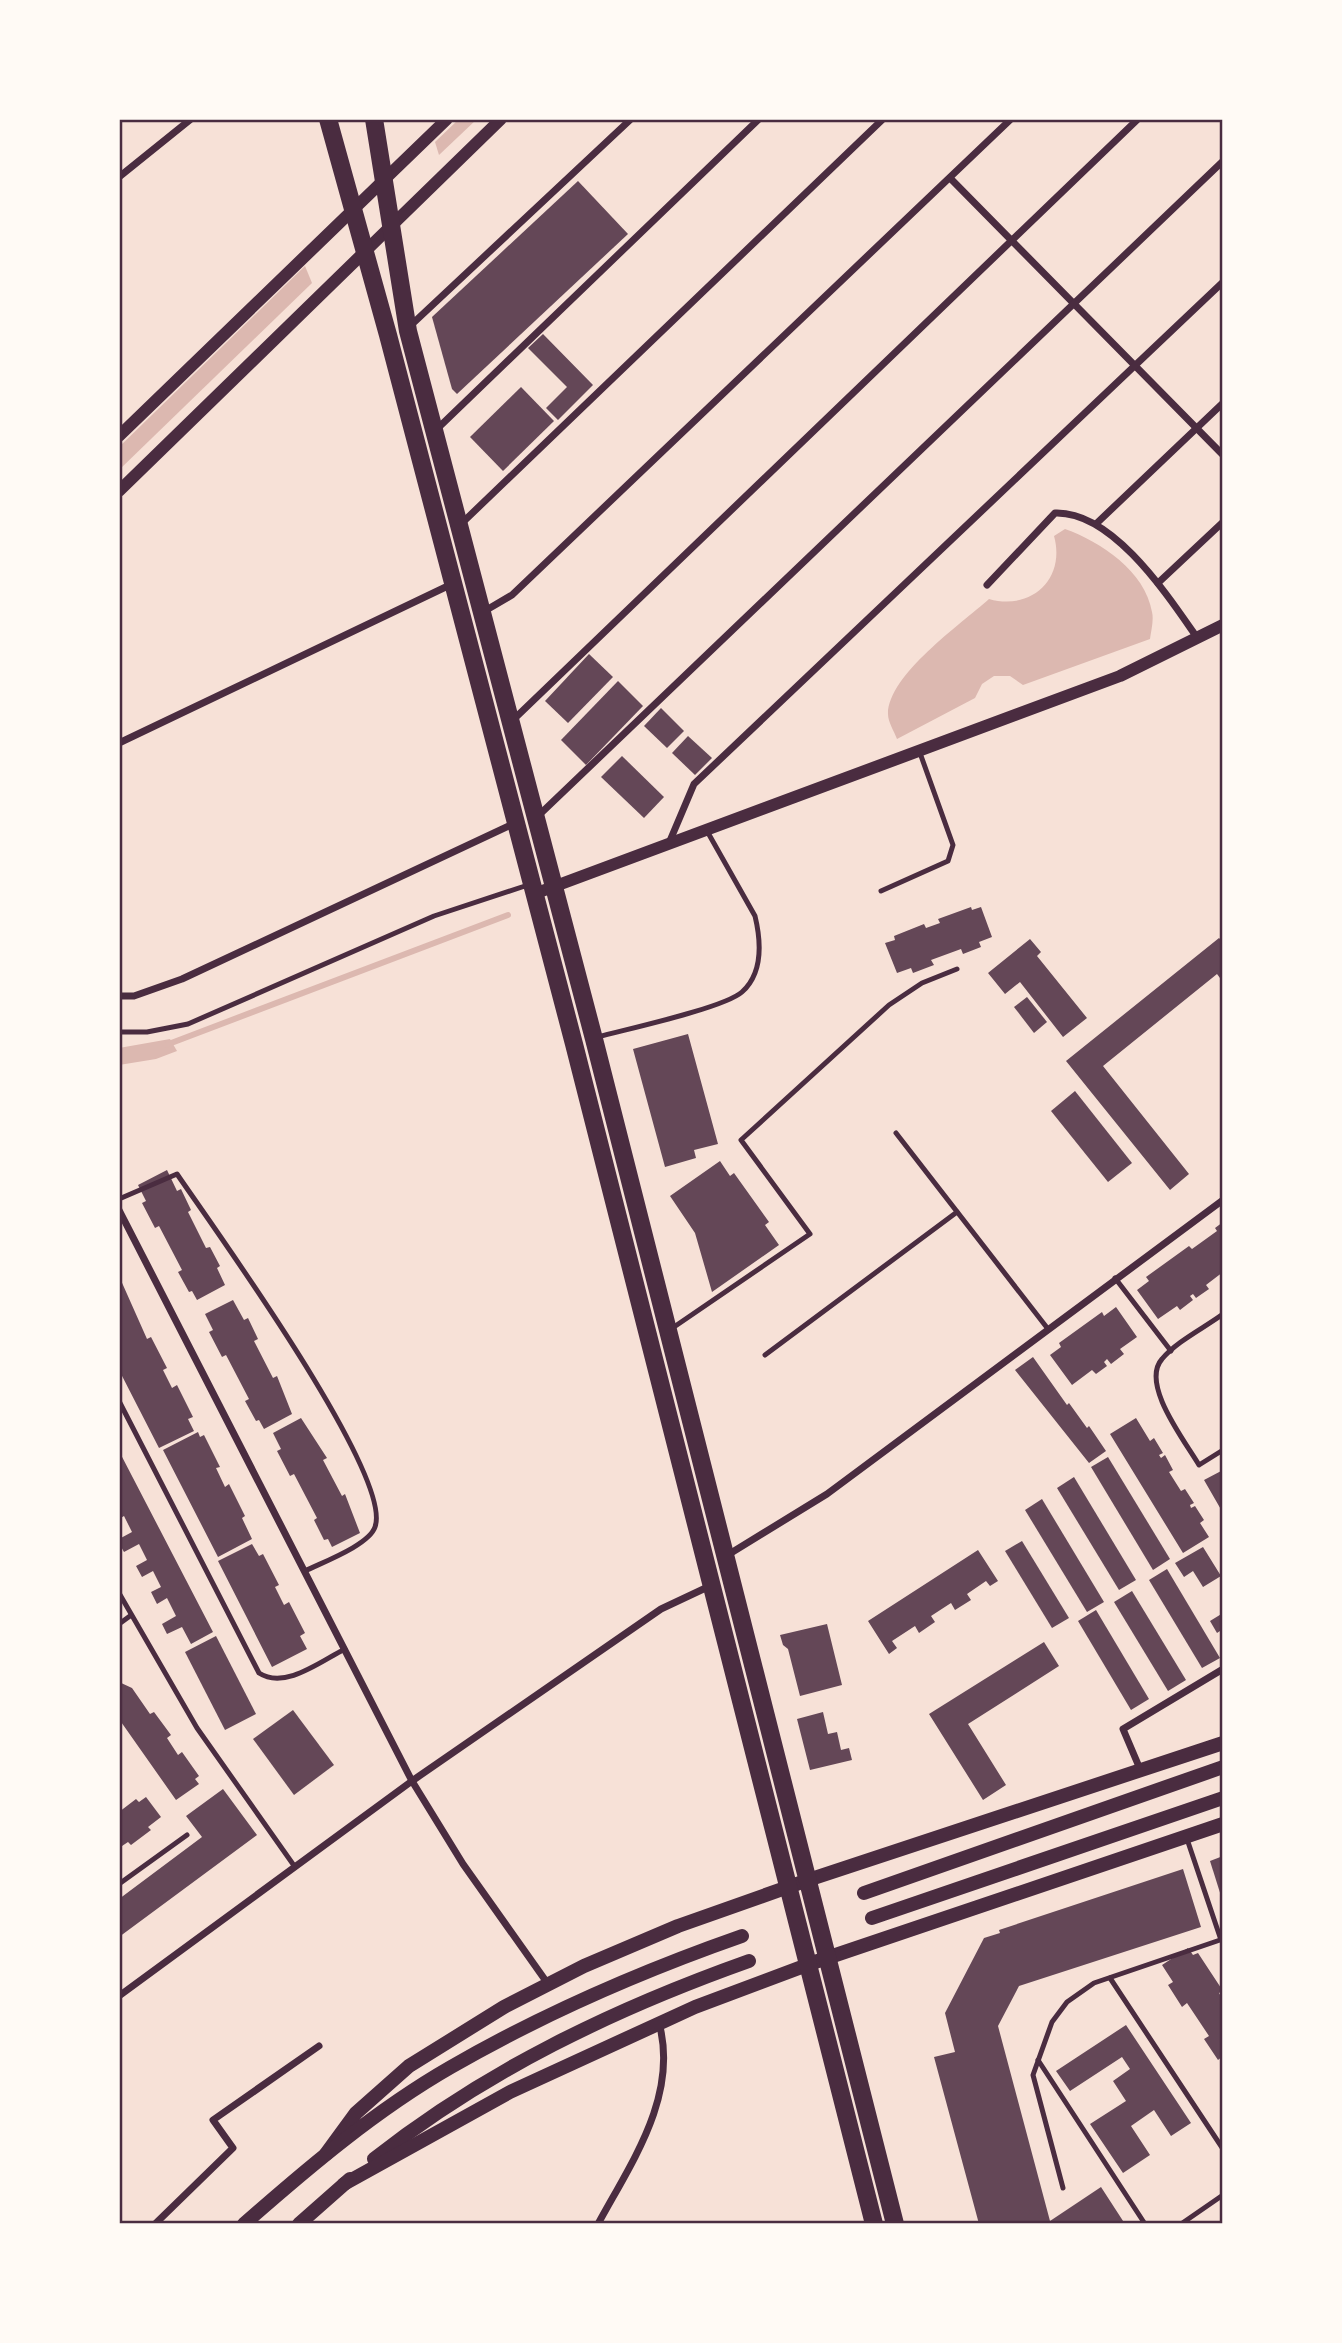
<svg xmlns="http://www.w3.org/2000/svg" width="1342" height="2343" font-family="'Noto Sans',sans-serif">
<rect width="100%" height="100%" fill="#f7e1d7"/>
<g fill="#dcb8b0">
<polygon points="459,119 477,119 439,155 435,142"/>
<polygon points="305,266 312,283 119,470 119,447"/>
<path d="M1065 529C1101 542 1145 571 1152 612 1154 620 1151 631 1150 639L1023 685 1010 676H994L982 684 975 698 897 739C894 731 888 722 888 714 888 675 961 624 989 599 1031 611 1066 579 1054 536Z"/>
<polygon points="170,1039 177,1051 156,1059 119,1065 119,1048"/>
</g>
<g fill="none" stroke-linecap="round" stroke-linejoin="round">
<polyline stroke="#dcb8b0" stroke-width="6" points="166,1045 508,915"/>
</g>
<g fill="#644757">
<polygon points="578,181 628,234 457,394 452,389 432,317"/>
<polygon points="543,334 593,385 558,420 546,408 567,387 528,348"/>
<polygon points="521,387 554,421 503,471 470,437"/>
<polygon points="589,654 613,677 568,723 545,701"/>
<polygon points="618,681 643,706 586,765 561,740"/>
<polygon points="661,708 684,731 667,748 644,726"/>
<polygon points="688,736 712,758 695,775 672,753"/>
<polygon points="622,756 664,797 644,818 601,777"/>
<polygon points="971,907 972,910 981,907 992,937 979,942 981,947 963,954 961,949 931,960 934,965 913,973 911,968 897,973 885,943 895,940 894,936 924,924 926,928 940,923 938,919"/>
<polygon points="1219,938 1223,942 1223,982 1217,974 1103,1066 1189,1174 1170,1190 1066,1061"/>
<polygon points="1030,939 1041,952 1037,956 1087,1018 1063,1037 1020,982 1005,994 988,973"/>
<polygon points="1027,997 1047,1022 1034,1033 1014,1007"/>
<polygon points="688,1034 718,1144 694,1150 696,1158 665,1167 633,1049"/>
<polygon points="1075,1091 1132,1163 1108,1182 1051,1111"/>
<polygon points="720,1161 730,1176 734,1173 769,1222 765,1225 779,1245 712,1292 695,1233 670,1196"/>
<polygon points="167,1170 177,1191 181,1189 191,1210 188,1212 206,1248 210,1247 220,1266 217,1268 225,1285 197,1300 192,1291 189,1292 178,1272 182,1270 159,1226 155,1228 142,1203 146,1201 138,1185"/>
<polygon points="1223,1222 1223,1272 1206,1285 1209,1289 1196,1298 1193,1294 1190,1296 1193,1300 1180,1310 1177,1306 1158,1319 1137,1290 1149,1281 1146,1277 1189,1246 1192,1249 1217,1231 1215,1228"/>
<polygon points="119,1276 147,1339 151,1337 167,1368 163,1370 172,1388 177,1385 193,1417 188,1419 194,1431 159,1448 119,1370"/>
<polygon points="233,1300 244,1320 248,1318 258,1339 254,1341 273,1378 277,1376 292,1414 264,1429 259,1420 256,1421 245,1401 249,1399 226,1355 222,1357 209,1332 213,1330 205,1314"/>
<polygon points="1116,1307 1137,1337 1120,1349 1124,1354 1111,1364 1107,1359 1104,1362 1107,1366 1096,1374 1092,1370 1072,1385 1050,1355 1061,1347 1059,1343 1102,1312 1104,1316"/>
<polygon points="1033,1357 1067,1405 1069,1403 1087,1428 1089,1426 1106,1451 1089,1463 1015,1370"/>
<polygon points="301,1418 327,1458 323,1460 342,1496 345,1494 360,1533 332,1547 328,1539 324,1540 314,1520 317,1518 294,1474 290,1476 277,1451 281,1449 273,1433"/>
<polygon points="1136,1418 1150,1441 1154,1438 1163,1453 1159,1455 1161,1458 1165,1455 1173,1470 1169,1472 1181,1491 1185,1489 1194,1503 1190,1505 1191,1508 1195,1506 1204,1520 1200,1523 1209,1537 1183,1553 1110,1434"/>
<polygon points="198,1432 200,1437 204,1435 220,1467 216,1468 225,1487 229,1484 245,1516 242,1518 252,1539 218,1557 163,1450"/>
<polygon points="119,1451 213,1632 191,1644 182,1627 167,1634 162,1624 176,1616 167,1598 157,1604 151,1592 161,1587 153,1571 142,1577 136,1566 147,1560 139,1544 124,1552 119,1543 119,1539 132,1532 124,1516 119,1519"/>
<polygon points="1108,1457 1170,1559 1153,1570 1091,1467"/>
<polygon points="1223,1463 1223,1513 1204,1480 1223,1470 1220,1465"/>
<polygon points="1074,1477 1136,1580 1119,1590 1057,1488"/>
<polygon points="1042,1499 1104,1602 1087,1612 1025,1510"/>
<polygon points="1022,1541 1069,1618 1052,1628 1005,1551"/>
<polygon points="252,1544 259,1556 263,1554 279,1585 275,1587 284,1605 289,1602 305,1633 300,1636 307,1649 272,1667 218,1561"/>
<polygon points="1203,1547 1221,1576 1203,1587 1193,1571 1184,1577 1175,1563"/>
<polygon points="978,1550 998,1581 990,1586 986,1581 967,1594 971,1600 955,1610 951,1603 931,1616 935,1622 919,1633 915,1626 892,1641 897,1648 889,1654 868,1621"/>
<polygon points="1167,1569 1220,1658 1202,1668 1149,1580"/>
<polygon points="1132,1591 1186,1680 1168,1691 1114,1602"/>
<polygon points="1096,1610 1149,1699 1131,1710 1078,1621"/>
<polygon points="1223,1613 1223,1629 1217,1633 1210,1621"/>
<polygon points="827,1624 842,1685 800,1696 788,1649 783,1645 780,1635"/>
<polygon points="216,1636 256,1714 225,1730 185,1652"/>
<polygon points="1044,1642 1059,1666 968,1724 1006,1785 983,1800 929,1714"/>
<polygon points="119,1682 132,1688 150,1714 154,1712 171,1735 167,1738 178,1755 182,1752 199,1776 195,1779 199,1784 176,1800 119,1719"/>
<polygon points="293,1710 334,1765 294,1795 253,1739"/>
<polygon points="823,1712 828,1734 837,1732 841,1750 849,1748 852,1760 810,1770 797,1719"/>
<polygon points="223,1789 257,1835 119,1937 119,1899 202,1837 186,1816"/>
<polygon points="146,1797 161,1817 148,1827 151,1830 131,1845 128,1842 119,1848 119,1812 136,1799 139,1802"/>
<polygon points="1223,1856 1223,1899 1222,1899 1210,1861"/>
<polygon points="1183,1869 1201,1927 1019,1986 998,2026 1050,2221 1101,2187 1125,2224 979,2224 934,2057 955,2052 945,2013 984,1938 1000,1933 999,1930"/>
<polygon points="1188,1948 1193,1955 1198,1953 1223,1991 1219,1993 1223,2000 1223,2056 1218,2060 1204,2039 1209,2036 1187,2003 1182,2007 1168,1985 1173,1982 1162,1965"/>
<polygon points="1126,2025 1191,2123 1171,2136 1154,2110 1131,2126 1150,2155 1123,2173 1090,2124 1126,2101 1113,2081 1130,2069 1122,2057 1070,2091 1056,2071"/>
</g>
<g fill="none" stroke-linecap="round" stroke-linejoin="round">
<g stroke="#4a2c40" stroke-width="5">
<polyline points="881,891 948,861 953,845 920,753"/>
<polyline points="119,1032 147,1032 188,1024 434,916 528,885"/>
<path d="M598 1037C627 1029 724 1008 742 992 763 973 761 941 755 916L707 831"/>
<polyline points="896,1133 1048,1329"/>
<path d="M119 1199 177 1174C213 1227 394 1476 375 1527 369 1545 323 1562 305 1571"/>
<polyline points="1115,1278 1171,1351"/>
<path d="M1223 1314C1204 1328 1177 1341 1162 1359 1140 1384 1185 1441 1199 1465L1223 1450"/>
<polyline points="671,1329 810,1234 741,1140 889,1005 922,983 957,969"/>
<polyline points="765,1355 957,1212"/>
<path d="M119 1401 259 1673C285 1690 321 1661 345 1649"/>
<polyline points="119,1593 197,1728 295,1867"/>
<polyline points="119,1624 130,1616"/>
<polyline points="1187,1839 1221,1940"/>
<polyline points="119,1884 187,1835"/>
<polyline points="1110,1978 1223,2149"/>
<polyline points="1038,2060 1145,2224"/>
<polyline points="1063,2188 1033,2075 1052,2022 1067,2002 1094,1983 1223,1939"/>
<polyline points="1181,2224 1223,2195"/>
</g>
<g stroke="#4a2c40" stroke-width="7">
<polyline points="119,177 191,119"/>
<polyline points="950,178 1223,455"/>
<polyline points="409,327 631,119"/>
<polyline points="437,429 759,119"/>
<polyline points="462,523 883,119"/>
<polyline points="1097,523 1223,403"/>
<polyline points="1158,583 1223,522"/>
<path d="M987 585 1055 513C1113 511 1168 596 1198 639"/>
<polyline points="483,612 512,595 1011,119"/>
<polyline points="513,720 1138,119"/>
<polyline points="119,743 452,584"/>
<polyline points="538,816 1223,161"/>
<polyline points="669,843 694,784 1223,282"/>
<polyline points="119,996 134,996 182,979 515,823"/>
<polyline points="119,1210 412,1781 463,1864 548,1984"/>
<polyline points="726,1556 827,1494 1223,1200"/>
<polyline points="1140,1769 1123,1729 1223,1669"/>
<polyline points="119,1996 412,1781 661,1609 712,1585"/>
<polyline points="155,2224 233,2148 213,2120 319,2046"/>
<path d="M598 2224C631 2163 679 2096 659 2023"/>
</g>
<g stroke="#4a2c40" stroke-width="12">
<polyline points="119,436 447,119"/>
<polyline points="119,491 501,119"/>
<polyline points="534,894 1120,676 1223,625"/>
</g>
<g stroke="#4a2c40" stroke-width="14">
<polyline points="864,1893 1223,1767"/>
<polyline points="872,1918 1223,1798"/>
<polyline points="326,2154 356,2113 409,2066 504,2007 584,1966 678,1926 808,1880 1223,1743"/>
<path d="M374 2159C487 2070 614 2009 749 1961"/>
<polyline points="344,2184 510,2092 695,2007 815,1962 1223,1824"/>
<path d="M244 2224C309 2167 376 2110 451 2067 543 2014 642 1971 742 1936"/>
<polyline points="299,2224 350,2179"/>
</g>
<g stroke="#4a2c40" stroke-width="18">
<polyline points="328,119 388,335 574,1044 874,2224"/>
<polyline points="374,119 408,331 594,1039 895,2224"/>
</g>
</g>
<rect width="1342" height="2343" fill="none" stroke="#fffaf5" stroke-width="242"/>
<rect x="121" y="121" width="1100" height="2101" fill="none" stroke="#4a2c40" stroke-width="2.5"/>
</svg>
